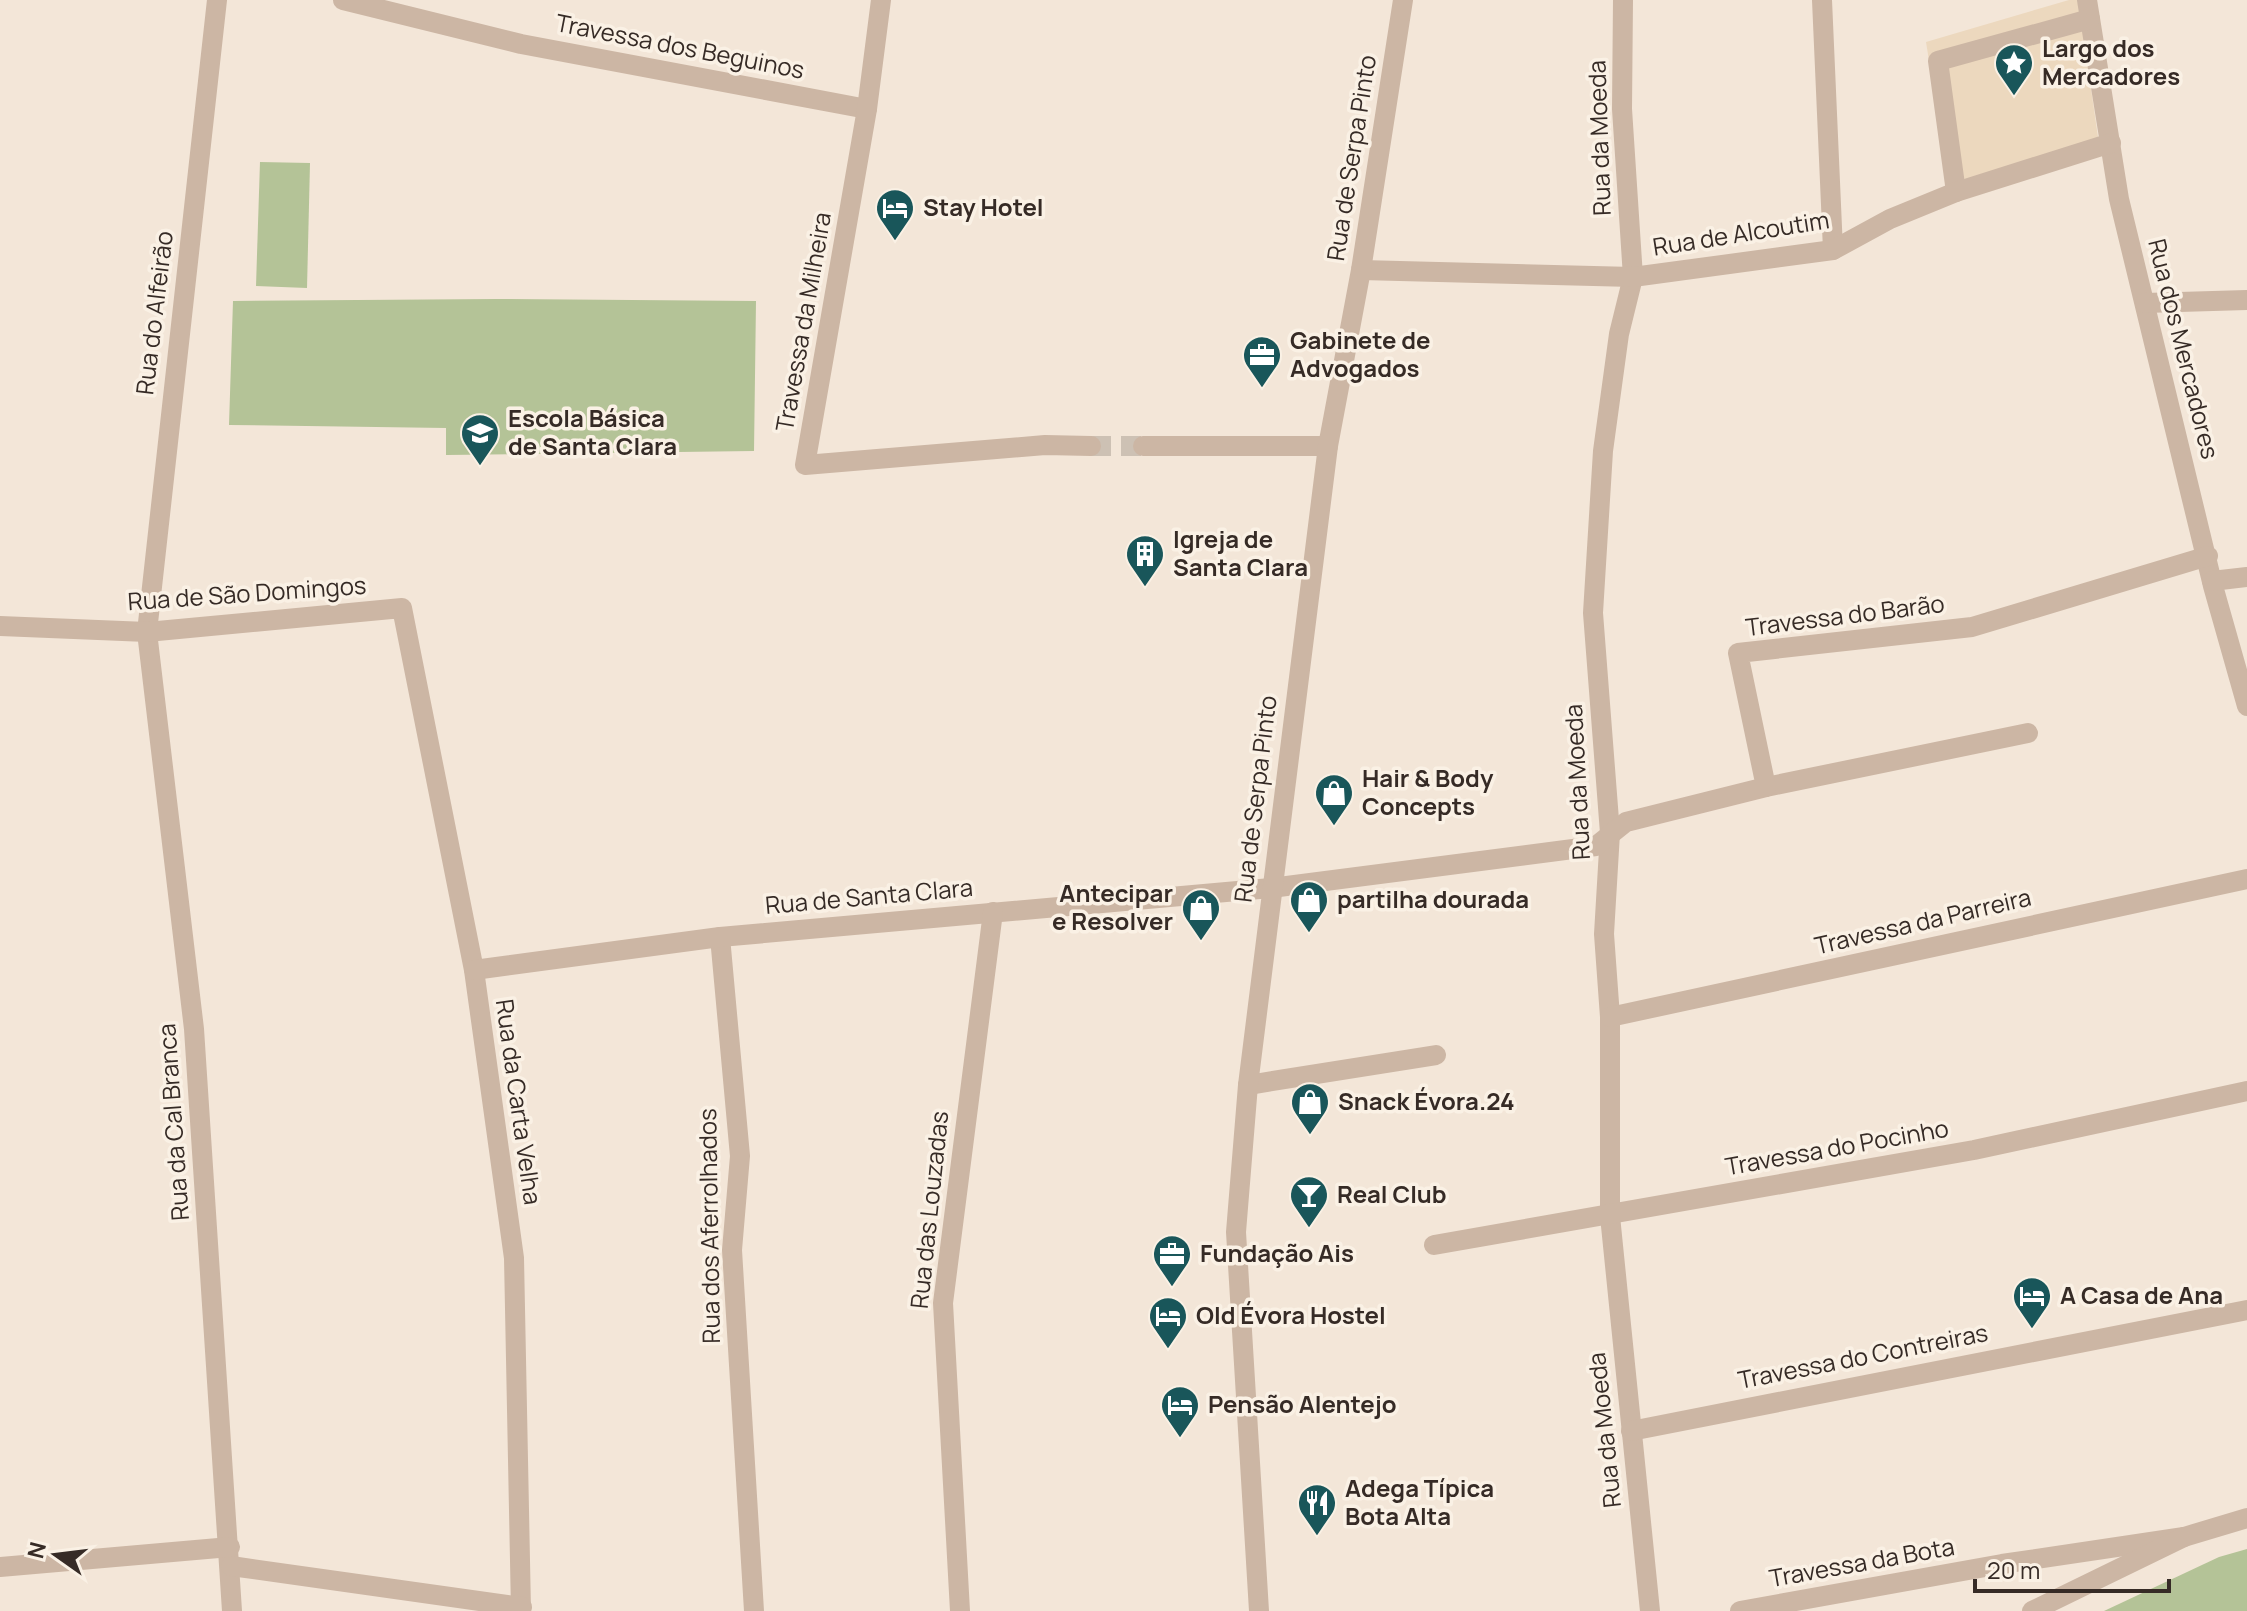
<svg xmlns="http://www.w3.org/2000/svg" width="2247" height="1611" font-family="Manrope,sans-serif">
<rect width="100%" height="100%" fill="#f3e6d8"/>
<g fill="#b4c397">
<polygon points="260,162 310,163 307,288 256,286"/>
<polygon points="496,299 756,301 754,451 446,455 446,428 229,425 233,301"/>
<polygon points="2247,1549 2247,1611 2104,1611 2219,1557"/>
</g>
<polygon fill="#ecd8be" points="2069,0 2077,0 2079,6 2100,151 1951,198 1926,42"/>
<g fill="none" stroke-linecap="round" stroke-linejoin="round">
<polyline stroke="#cdc1b4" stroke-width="20" stroke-dasharray="20 10" stroke-linecap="butt" points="1091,446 1143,446"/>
<g stroke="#ccb6a4" stroke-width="20">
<polyline points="217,0 147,632 194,1029 232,1611"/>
<polyline points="343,0 521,44 867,109"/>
<polyline points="881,0 867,109 805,465 1045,445 1091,446"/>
<polyline points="1623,0 1622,109 1633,277 1619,334 1603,451 1593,613 1610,833 1604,934 1610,1017 1610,1216 1650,1611"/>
<polyline points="1822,0 1833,250"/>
<polyline points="2087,0 2119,199 2213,586 2247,706"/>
<polyline points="1956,192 1938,61 2090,19"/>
<polyline points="1361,270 1633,277 1833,250 1890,219 1956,192 2111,143"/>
<polyline points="2145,303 2247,300"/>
<polyline points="1143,446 1328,446"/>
<polyline points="2212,581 2247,577"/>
<polyline points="0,626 147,632 402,608 474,970 514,1258 521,1611"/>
<polyline points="1766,787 2028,733"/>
<polyline points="720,937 740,1156 732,1250 754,1611"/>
<polyline points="474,970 720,937 1271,888 1596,846 1626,822 1766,787 1738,653 1972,627 2208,556"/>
<polyline points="1610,1017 2247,879"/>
<polyline points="1248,1085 1436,1055"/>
<polyline points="1434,1245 1974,1150 2247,1091"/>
<polyline points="1631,1431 2247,1310"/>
<polyline points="231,1566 522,1607"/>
<polyline points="0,1567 230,1547"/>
<polyline points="960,1611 943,1303 993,912"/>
<polyline points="1259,1611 1236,1232 1248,1085 1328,446 1361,270 1403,0"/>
<polyline points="1740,1611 2002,1564 2184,1537"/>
<polyline points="2032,1611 2184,1537 2247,1518"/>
</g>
</g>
<defs>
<symbol id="sight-pin" viewBox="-11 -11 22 30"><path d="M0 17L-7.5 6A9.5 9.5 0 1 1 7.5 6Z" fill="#19565a" stroke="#faf1e5"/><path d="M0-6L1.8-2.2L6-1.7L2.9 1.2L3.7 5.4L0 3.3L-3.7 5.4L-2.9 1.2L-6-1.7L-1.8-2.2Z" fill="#fff"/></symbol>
<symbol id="hotel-pin" viewBox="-11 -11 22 30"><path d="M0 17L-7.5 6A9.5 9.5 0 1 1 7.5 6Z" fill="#19565a" stroke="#faf1e5"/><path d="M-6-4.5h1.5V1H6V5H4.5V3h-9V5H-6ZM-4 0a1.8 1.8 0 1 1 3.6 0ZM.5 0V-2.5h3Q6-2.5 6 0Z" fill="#fff"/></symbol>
<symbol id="office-pin" viewBox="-11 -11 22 30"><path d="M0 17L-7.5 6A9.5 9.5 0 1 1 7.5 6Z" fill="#19565a" stroke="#faf1e5"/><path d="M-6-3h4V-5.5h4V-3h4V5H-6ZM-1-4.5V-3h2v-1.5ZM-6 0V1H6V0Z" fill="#fff"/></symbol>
<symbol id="school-pin" viewBox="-11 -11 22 30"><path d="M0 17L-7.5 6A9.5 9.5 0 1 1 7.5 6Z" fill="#19565a" stroke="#faf1e5"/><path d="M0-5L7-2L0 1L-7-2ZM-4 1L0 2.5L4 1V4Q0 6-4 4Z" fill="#fff"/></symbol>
<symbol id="building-pin" viewBox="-11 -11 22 30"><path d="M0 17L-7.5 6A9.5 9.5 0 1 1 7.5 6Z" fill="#19565a" stroke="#faf1e5"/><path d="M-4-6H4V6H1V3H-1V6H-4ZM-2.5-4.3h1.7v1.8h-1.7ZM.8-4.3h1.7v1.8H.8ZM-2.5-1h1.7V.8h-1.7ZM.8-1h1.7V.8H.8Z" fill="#fff"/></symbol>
<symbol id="shop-pin" viewBox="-11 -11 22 30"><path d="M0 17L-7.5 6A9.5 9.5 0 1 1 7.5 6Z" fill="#19565a" stroke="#faf1e5"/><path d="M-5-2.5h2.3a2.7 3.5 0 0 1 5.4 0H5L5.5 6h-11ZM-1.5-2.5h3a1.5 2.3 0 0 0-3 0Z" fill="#fff"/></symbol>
<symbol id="bar-pin" viewBox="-11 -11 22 30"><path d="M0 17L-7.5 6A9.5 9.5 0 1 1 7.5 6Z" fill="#19565a" stroke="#faf1e5"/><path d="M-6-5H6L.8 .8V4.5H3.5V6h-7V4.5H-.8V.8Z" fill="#fff"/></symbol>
<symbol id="restaurant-pin" viewBox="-11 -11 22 30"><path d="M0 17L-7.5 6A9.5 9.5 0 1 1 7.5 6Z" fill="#19565a" stroke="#faf1e5"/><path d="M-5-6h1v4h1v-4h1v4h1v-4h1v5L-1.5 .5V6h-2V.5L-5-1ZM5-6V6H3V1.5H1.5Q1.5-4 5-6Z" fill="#fff"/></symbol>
</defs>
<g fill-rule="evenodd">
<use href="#sight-pin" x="1992" y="41" width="44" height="60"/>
<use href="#hotel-pin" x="873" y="186" width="44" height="60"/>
<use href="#office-pin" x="1240" y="333" width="44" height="60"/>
<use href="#school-pin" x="458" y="411" width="44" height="60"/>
<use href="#building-pin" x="1123" y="532" width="44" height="60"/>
<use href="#shop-pin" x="1312" y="771" width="44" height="60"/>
<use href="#shop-pin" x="1287" y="878" width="44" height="60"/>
<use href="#shop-pin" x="1179" y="886" width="44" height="60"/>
<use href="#shop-pin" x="1288" y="1080" width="44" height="60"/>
<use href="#bar-pin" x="1287" y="1173" width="44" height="60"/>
<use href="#office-pin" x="1150" y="1232" width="44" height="60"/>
<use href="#hotel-pin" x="2010" y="1274" width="44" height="60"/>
<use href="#hotel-pin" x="1146" y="1294" width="44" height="60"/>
<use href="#hotel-pin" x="1158" y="1383" width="44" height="60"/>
<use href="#restaurant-pin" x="1295" y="1481" width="44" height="60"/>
</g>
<g text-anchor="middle" stroke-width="7" stroke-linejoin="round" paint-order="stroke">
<g font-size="24" fill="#362b26" stroke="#faf1e5">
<text transform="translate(680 47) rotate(11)" y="8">Travessa dos Beguinos</text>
<text transform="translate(1600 138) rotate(-92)" y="8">Rua da Moeda</text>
<text transform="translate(1352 158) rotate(-81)" y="8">Rua de Serpa Pinto</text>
<text transform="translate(1741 234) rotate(-9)" y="8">Rua de Alcoutim</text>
<text transform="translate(155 313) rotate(-83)" y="8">Rua do Alfeirão</text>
<text transform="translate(804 322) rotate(-80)" y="8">Travessa da Milheira</text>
<text transform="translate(2183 349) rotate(76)" y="8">Rua dos Mercadores</text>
<text transform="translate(247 594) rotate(-4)" y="8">Rua de São Domingos</text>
<text transform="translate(1845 616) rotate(-7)" y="8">Travessa do Barão</text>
<text transform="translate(1578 782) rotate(-93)" y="8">Rua da Moeda</text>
<text transform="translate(1256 799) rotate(-83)" y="8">Rua de Serpa Pinto</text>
<text transform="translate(869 897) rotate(-5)" y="8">Rua de Santa Clara</text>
<text transform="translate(1923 922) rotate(-13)" y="8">Travessa da Parreira</text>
<text transform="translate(518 1102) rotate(82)" y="8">Rua da Carta Velha</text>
<text transform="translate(174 1122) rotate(-94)" y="8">Rua da Cal Branca</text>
<text transform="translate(1837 1148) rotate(-10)" y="8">Travessa do Pocinho</text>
<text transform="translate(930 1210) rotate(-84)" y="8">Rua das Louzadas</text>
<text transform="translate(710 1226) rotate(-91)" y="8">Rua dos Aferrolhados</text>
<text transform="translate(1863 1357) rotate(-11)" y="8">Travessa do Contreiras</text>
<text transform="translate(1605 1430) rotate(-96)" y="8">Rua da Moeda</text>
<text transform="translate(1862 1563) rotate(-10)" y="8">Travessa da Bota</text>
</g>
<g font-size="24" font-weight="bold" fill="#362b26" stroke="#faf1e5" text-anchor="start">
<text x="2042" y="57">Largo dos<tspan x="2042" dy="28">Mercadores</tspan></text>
<text x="923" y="216">Stay Hotel</text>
<text x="1290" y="349">Gabinete de<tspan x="1290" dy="28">Advogados</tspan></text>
<text x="508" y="427">Escola Básica<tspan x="508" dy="28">de Santa Clara</tspan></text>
<text x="1173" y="548">Igreja de<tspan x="1173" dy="28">Santa Clara</tspan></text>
<text x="1362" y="787">Hair &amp; Body<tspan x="1362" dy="28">Concepts</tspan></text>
<text x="1173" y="902" text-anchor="end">Antecipar<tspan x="1173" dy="28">e Resolver</tspan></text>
<text x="1337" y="908">partilha dourada</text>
<text x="1338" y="1110">Snack Évora.24</text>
<text x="1337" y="1203">Real Club</text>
<text x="1200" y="1262">Fundação Ais</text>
<text x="2060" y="1304">A Casa de Ana</text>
<text x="1196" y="1324">Old Évora Hostel</text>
<text x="1208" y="1413">Pensão Alentejo</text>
<text x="1345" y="1497">Adega Típica<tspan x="1345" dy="28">Bota Alta</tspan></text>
</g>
</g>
<g transform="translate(56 1555) rotate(284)" stroke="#faf1e5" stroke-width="6" paint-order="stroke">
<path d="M0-6L14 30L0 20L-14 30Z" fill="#362b26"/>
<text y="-12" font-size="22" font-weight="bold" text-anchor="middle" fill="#362b26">N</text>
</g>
<path d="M1975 1579v12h194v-12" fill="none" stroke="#362b26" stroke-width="4"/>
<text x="1987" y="1579" font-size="24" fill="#362b26" stroke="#faf1e5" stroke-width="6" paint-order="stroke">20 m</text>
</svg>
